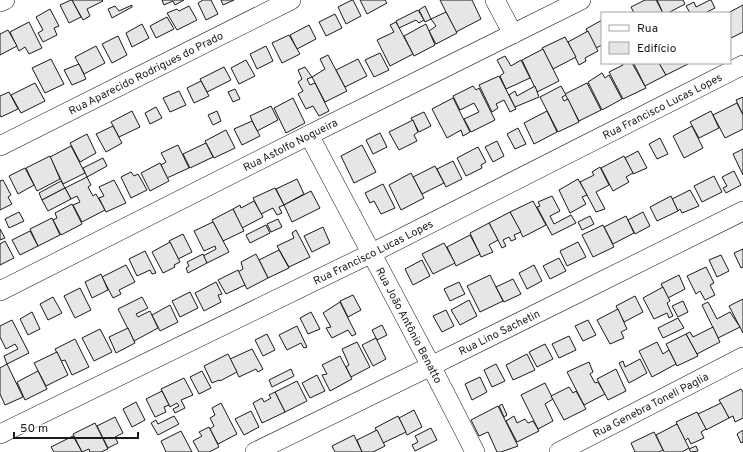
<svg xmlns="http://www.w3.org/2000/svg" width="743" height="452" font-family="Overpass,sans-serif">
<rect width="100%" height="100%" fill="#fff"/>
<g fill="#e6e6e6" stroke="#1a1a1a">
<polygon points="71,0 72,0 81,17 69,23 60,5"/>
<polygon points="72,0 102,0 103,1 87,9 90,16 83,20"/>
<polygon points="162,0 184,0 175,5 173,1 164,5"/>
<polygon points="203,0 211,0 218,14 206,20 198,3"/>
<polygon points="221,0 234,0 223,5"/>
<polygon points="352,0 353,0 361,16 346,24 338,7"/>
<polygon points="360,0 385,0 387,3 367,14"/>
<polygon points="440,0 472,0 481,19 456,32"/>
<polygon points="645,0 656,0 663,13 634,13 631,7"/>
<polygon points="657,0 683,0 685,4 668,13 663,13"/>
<polygon points="710,0 711,0 715,8 705,13 690,13 686,6 694,2 696,7"/>
<polygon points="132,5 132,7 112,18 108,9 115,6 119,11"/>
<polygon points="743,5 743,32 731,38 730,36 730,13 728,13"/>
<polygon points="189,6 197,20 177,30 167,13 177,9 179,11"/>
<polygon points="425,6 431,19 425,22 419,10"/>
<polygon points="50,9 59,26 54,28 57,35 43,42 38,33 43,30 36,17"/>
<polygon points="418,10 424,20 419,23 416,20 399,28 396,21"/>
<polygon points="446,12 457,33 436,44 429,31 436,26 431,19"/>
<polygon points="335,14 342,28 326,36 319,22"/>
<polygon points="167,17 174,29 156,38 150,26"/>
<polygon points="602,20 602,45 596,48 586,29"/>
<polygon points="29,22 42,48 29,54 25,47 19,51 10,32"/>
<polygon points="396,22 413,54 390,66 377,40 394,32 390,25"/>
<polygon points="142,24 149,38 132,47 126,33"/>
<polygon points="426,24 435,45 414,56 404,36"/>
<polygon points="309,25 316,39 297,49 290,35"/>
<polygon points="8,30 17,46 0,55 0,34"/>
<polygon points="588,31 598,51 585,58 586,61 579,65 568,42"/>
<polygon points="289,35 300,54 282,63 272,43"/>
<polygon points="118,36 127,55 112,63 102,44"/>
<polygon points="565,37 576,57 553,69 542,48"/>
<polygon points="96,46 105,63 84,74 75,57"/>
<polygon points="266,46 273,61 257,69 250,54"/>
<polygon points="543,49 559,81 537,92 522,60"/>
<polygon points="380,53 389,70 374,77 365,60"/>
<polygon points="328,55 347,91 325,102 312,77 325,69 320,59"/>
<polygon points="505,56 511,66 521,60 530,78 506,89 500,76 504,73 497,60"/>
<polygon points="51,59 64,84 45,93 32,68"/>
<polygon points="358,59 367,76 345,87 336,70"/>
<polygon points="246,60 255,76 239,84 231,68"/>
<polygon points="622,63 632,63 646,88 623,99 609,72 623,65"/>
<polygon points="636,63 659,63 666,75 645,86 634,64"/>
<polygon points="659,63 688,63 688,64 666,75"/>
<polygon points="79,64 86,79 72,85 64,70"/>
<polygon points="224,67 231,80 207,92 200,79"/>
<polygon points="305,67 312,77 307,79 310,85 315,83 329,111 319,116 313,106 306,109 298,94 303,91 298,82 302,79 298,70"/>
<polygon points="602,73 605,78 609,75 622,99 602,110 588,82"/>
<polygon points="499,76 516,109 510,112 504,100 496,104 498,108 492,112 479,85"/>
<polygon points="201,81 209,96 194,103 187,88"/>
<polygon points="35,83 45,101 21,113 11,95"/>
<polygon points="587,83 601,110 579,121 565,94"/>
<polygon points="473,86 476,90 479,88 495,120 471,132 464,119 479,112 474,103 460,110 453,96"/>
<polygon points="535,86 539,97 515,107 509,95 515,91 517,96"/>
<polygon points="561,86 566,95 562,97 564,101 568,99 579,122 558,132 540,97"/>
<polygon points="235,89 240,99 233,102 228,92"/>
<polygon points="179,91 186,105 170,112 163,98"/>
<polygon points="9,92 18,109 1,117 0,115 0,96"/>
<polygon points="743,97 743,115 736,100"/>
<polygon points="293,98 305,123 286,133 274,108"/>
<polygon points="453,98 470,132 463,136 461,130 447,138 432,109"/>
<polygon points="737,103 743,115 743,129 725,138 713,115"/>
<polygon points="271,106 278,120 257,131 250,116"/>
<polygon points="156,107 162,118 150,124 145,113"/>
<polygon points="132,111 140,127 119,137 111,122"/>
<polygon points="217,111 221,121 213,125 208,115"/>
<polygon points="547,111 557,132 534,144 524,123"/>
<polygon points="711,111 719,128 699,138 690,122"/>
<polygon points="424,112 431,126 419,132 411,118"/>
<polygon points="413,120 418,132 414,135 417,141 399,150 389,132"/>
<polygon points="252,121 260,136 242,145 234,129"/>
<polygon points="113,126 122,143 106,152 96,134"/>
<polygon points="692,126 703,148 684,158 673,136"/>
<polygon points="518,128 526,144 515,149 507,134"/>
<polygon points="226,130 235,148 214,158 205,141"/>
<polygon points="380,133 387,147 373,154 366,140"/>
<polygon points="87,134 96,153 80,162 70,143"/>
<polygon points="660,138 668,154 657,159 649,144"/>
<polygon points="497,141 504,156 493,162 485,147"/>
<polygon points="206,143 213,157 190,168 183,154"/>
<polygon points="178,145 189,168 167,178 161,165 166,162 161,153"/>
<polygon points="362,145 376,172 354,183 341,156"/>
<polygon points="71,146 85,173 63,184 50,157"/>
<polygon points="478,147 486,162 481,165 482,168 466,176 457,158"/>
<polygon points="743,149 743,175 733,154"/>
<polygon points="638,151 647,168 633,174 625,158"/>
<polygon points="50,156 60,179 37,191 26,168"/>
<polygon points="624,156 633,173 626,177 629,182 613,191 601,168"/>
<polygon points="103,158 107,166 87,177 83,168"/>
<polygon points="453,161 462,179 446,187 437,169"/>
<polygon points="160,163 169,181 150,191 141,173"/>
<polygon points="435,166 444,183 422,194 413,177"/>
<polygon points="600,167 609,185 596,192 605,209 596,212 580,182 594,175 592,172"/>
<polygon points="25,168 34,185 18,194 9,176"/>
<polygon points="734,171 741,185 726,193 723,188 727,186 722,177"/>
<polygon points="131,172 134,176 138,174 147,190 131,198 121,177"/>
<polygon points="411,173 424,198 401,210 389,185"/>
<polygon points="714,176 722,192 702,202 694,186"/>
<polygon points="87,177 91,185 88,187 93,196 96,194 105,210 82,222 73,205 80,202 77,196 71,199 65,188"/>
<polygon points="297,179 304,194 284,205 276,189"/>
<polygon points="578,179 587,195 582,197 586,204 570,213 559,190"/>
<polygon points="3,180 11,195 8,197 12,204 0,210 0,181"/>
<polygon points="114,180 126,203 106,212 99,198 104,196 99,187"/>
<polygon points="61,181 65,188 42,200 39,193"/>
<polygon points="383,184 395,208 381,214 374,201 370,203 365,193"/>
<polygon points="65,188 71,199 48,211 42,200"/>
<polygon points="275,188 284,205 279,207 282,213 277,215 273,208 261,214 253,198"/>
<polygon points="690,190 699,206 682,213 680,209 678,211 672,199"/>
<polygon points="311,191 320,208 292,222 284,205"/>
<polygon points="552,196 560,211 550,216 554,224 571,215 576,223 552,235 537,207 540,206 538,202"/>
<polygon points="671,196 678,211 657,221 650,207"/>
<polygon points="254,201 263,217 242,228 233,209 240,205 241,208"/>
<polygon points="533,201 546,225 523,237 510,212"/>
<polygon points="72,204 82,224 61,235 53,220 57,218 55,213"/>
<polygon points="233,209 244,231 223,241 212,220"/>
<polygon points="19,212 24,221 9,228 5,219"/>
<polygon points="510,212 521,232 514,235 516,239 511,241 509,237 503,240 506,246 502,248 489,223"/>
<polygon points="643,212 650,226 635,234 628,220"/>
<polygon points="590,216 594,224 582,230 578,222"/>
<polygon points="626,216 634,233 613,244 604,227"/>
<polygon points="52,218 60,235 38,246 30,229"/>
<polygon points="278,219 282,227 271,232 267,224"/>
<polygon points="213,222 229,252 207,263 203,256 216,249 215,246 204,251 194,231"/>
<polygon points="489,223 498,240 489,245 493,252 481,257 470,233"/>
<polygon points="266,225 270,233 250,243 246,235"/>
<polygon points="603,225 614,247 593,257 582,235"/>
<polygon points="323,227 330,243 312,252 304,236"/>
<polygon points="0,229 5,238 0,240"/>
<polygon points="296,230 310,257 289,267 277,246 294,238 292,233"/>
<polygon points="30,231 38,246 20,255 12,240"/>
<polygon points="183,234 192,252 178,259 169,241"/>
<polygon points="470,235 480,254 456,266 447,247"/>
<polygon points="5,241 14,258 0,265 0,244"/>
<polygon points="170,242 180,262 174,265 175,267 163,273 152,252"/>
<polygon points="578,242 586,257 567,266 560,251"/>
<polygon points="444,243 455,263 433,274 422,254"/>
<polygon points="743,249 743,267 741,268 734,253"/>
<polygon points="279,250 289,268 268,278 259,260"/>
<polygon points="145,251 156,273 152,274 150,270 137,276 129,259"/>
<polygon points="203,254 207,263 188,273 186,268 189,266 187,262"/>
<polygon points="256,254 268,278 247,289 238,272 243,269 241,262"/>
<polygon points="721,255 729,271 717,277 709,260"/>
<polygon points="559,258 566,271 550,279 543,266"/>
<polygon points="422,260 430,276 413,285 405,269"/>
<polygon points="126,265 135,282 119,290 121,294 113,298 102,277"/>
<polygon points="534,265 542,281 527,289 519,273"/>
<polygon points="706,267 714,283 710,285 715,295 705,300 700,291 696,294 687,276"/>
<polygon points="238,270 245,285 226,294 218,280"/>
<polygon points="101,274 108,290 92,298 85,282"/>
<polygon points="490,275 503,301 480,312 467,286"/>
<polygon points="679,275 685,289 668,298 661,284"/>
<polygon points="513,279 521,294 504,302 496,287"/>
<polygon points="216,282 222,294 218,295 221,302 204,311 195,293"/>
<polygon points="459,282 465,294 450,301 444,289"/>
<polygon points="663,287 670,301 667,303 673,316 669,318 667,313 654,319 643,298"/>
<polygon points="80,288 91,310 75,318 64,296"/>
<polygon points="190,292 198,308 180,317 172,301"/>
<polygon points="353,295 361,310 348,317 340,301"/>
<polygon points="635,296 643,312 624,322 616,306"/>
<polygon points="53,297 62,313 48,320 40,304"/>
<polygon points="142,297 148,308 136,314 138,317 150,311 158,328 134,341 118,309"/>
<polygon points="743,299 743,333 729,306"/>
<polygon points="469,300 477,316 460,325 451,310"/>
<polygon points="683,301 688,312 678,317 672,306"/>
<polygon points="340,302 356,334 352,336 348,330 332,338 326,328 331,327 323,313"/>
<polygon points="708,302 717,319 730,312 740,327 718,338 702,305"/>
<polygon points="170,305 178,322 160,331 152,315"/>
<polygon points="618,309 627,329 621,332 624,338 610,344 597,320"/>
<polygon points="446,310 454,326 442,332 433,316"/>
<polygon points="32,312 40,329 28,335 20,319"/>
<polygon points="311,312 320,329 308,334 300,318"/>
<polygon points="678,318 684,328 663,338 658,328"/>
<polygon points="12,320 29,353 7,364 4,356 18,349 15,344 6,349 0,337 0,326"/>
<polygon points="588,320 596,335 583,341 575,326"/>
<polygon points="382,325 387,335 377,340 372,330"/>
<polygon points="297,326 307,347 304,348 301,343 287,350 279,335"/>
<polygon points="713,327 720,342 697,354 686,334 690,332 693,337"/>
<polygon points="128,328 135,343 116,353 109,337"/>
<polygon points="100,329 112,352 94,361 82,338"/>
<polygon points="267,334 275,350 263,356 255,340"/>
<polygon points="686,334 698,356 677,366 666,344"/>
<polygon points="569,336 576,350 559,358 552,344"/>
<polygon points="376,338 386,359 373,366 362,345"/>
<polygon points="75,339 89,367 72,375 65,360 61,361 55,349"/>
<polygon points="357,342 370,367 351,377 346,367 349,365 342,349"/>
<polygon points="657,342 663,354 669,350 676,364 652,377 639,351"/>
<polygon points="545,344 553,359 537,367 529,352"/>
<polygon points="252,349 263,369 258,372 256,369 239,377 230,359"/>
<polygon points="57,352 68,375 46,386 34,363"/>
<polygon points="228,354 237,372 220,381 219,380 212,383 204,366"/>
<polygon points="527,354 535,370 513,380 506,365"/>
<polygon points="340,356 352,379 330,391 322,375 327,374 322,365"/>
<polygon points="640,359 647,373 629,383 619,363 623,361 625,367"/>
<polygon points="589,362 593,372 590,374 595,383 598,382 605,394 584,405 567,372"/>
<polygon points="7,364 23,397 5,405 0,394 0,368"/>
<polygon points="496,364 505,381 492,387 484,370"/>
<polygon points="291,369 294,376 272,387 269,380"/>
<polygon points="616,369 626,391 608,400 597,379"/>
<polygon points="38,371 47,389 25,400 17,382"/>
<polygon points="202,371 211,388 199,394 190,377"/>
<polygon points="317,375 325,391 310,398 302,383"/>
<polygon points="480,377 487,392 472,400 465,384"/>
<polygon points="184,378 193,395 181,400 185,408 175,413 173,409 179,406 177,403 170,407 161,389"/>
<polygon points="297,381 307,401 285,412 275,392"/>
<polygon points="545,383 553,399 545,404 553,421 538,429 521,395"/>
<polygon points="569,387 573,393 576,391 586,409 564,420 551,396"/>
<polygon points="741,389 743,392 743,418 735,422 733,416 729,418 719,400"/>
<polygon points="162,391 169,405 164,407 166,412 155,417 146,399"/>
<polygon points="275,392 285,412 262,423 253,403 262,398 264,402 271,398 269,395"/>
<polygon points="136,402 145,420 132,427 123,409"/>
<polygon points="221,403 237,434 218,444 210,429 214,426 210,418 215,415 212,408"/>
<polygon points="721,403 729,418 706,430 698,414"/>
<polygon points="502,404 507,415 504,417 499,406"/>
<polygon points="498,406 518,446 501,452 497,452 488,432 479,436 471,420"/>
<polygon points="414,410 422,427 407,435 399,418"/>
<polygon points="251,411 259,427 244,435 235,419"/>
<polygon points="697,412 706,429 701,432 704,438 691,444 688,438 685,441 676,422"/>
<polygon points="174,416 179,424 158,435 151,423 156,420 158,424"/>
<polygon points="398,416 406,432 383,443 375,428"/>
<polygon points="514,416 517,423 525,419 528,423 533,421 539,431 517,442 506,421"/>
<polygon points="115,417 123,433 115,437 118,443 108,448 97,426"/>
<polygon points="95,423 108,449 101,452 90,452 89,449 82,452 73,434"/>
<polygon points="677,424 689,448 682,452 664,452 656,435"/>
<polygon points="209,427 219,447 209,452 199,452 193,441 202,436 199,432"/>
<polygon points="431,428 437,440 415,451 412,445 418,442 415,436"/>
<polygon points="377,430 385,446 373,452 362,452 357,440"/>
<polygon points="743,430 743,442 741,443 737,434"/>
<polygon points="181,431 192,452 166,452 161,441"/>
<polygon points="654,432 663,450 659,452 635,452 631,443"/>
<polygon points="354,435 362,452 335,452 332,446"/>
<polygon points="73,436 82,452 54,452 51,447"/>
<polygon points="696,446 698,451 691,452 689,449"/>
</g>
<g fill="none" stroke-linecap="round" stroke-linejoin="round">
<defs>
<g id="minor">
<polyline points="495,0 513,34"/>
<polyline points="0,2 5,0"/>
<path id="s1" d="M309 135 431 366 475 452"/>
<path id="s2" d="M0 146 291 0"/>
<path id="s3" d="M0 291 309 135 581 0"/>
<path id="s4" d="M0 434 372 253 743 65"/>
<path id="s5" d="M255 452 431 366 743 211"/>
<path id="s6" d="M559 452 743 357"/>
</g>
</defs>
<use href="#minor" stroke="#1a1a1a" stroke-width="20"/>
<use href="#minor" stroke="#fff" stroke-width="19"/>
</g>
<g text-anchor="middle" stroke-width="3" stroke-linejoin="round" paint-order="stroke">
<g font-size="11" fill="#1a1a1a" stroke="#fff">
<text dy="4" stroke="none"><textPath href="#s2" startOffset="163">Rua Aparecido Rodrigues do Prado</textPath></text>
<text dy="4" stroke="none"><textPath href="#s4" startOffset="739">Rua Francisco Lucas Lopes</textPath></text>
<text dy="4" stroke="none"><textPath href="#s3" startOffset="325">Rua Astolfo Nogueira</textPath></text>
<text dy="4" stroke="none"><textPath href="#s4" startOffset="415">Rua Francisco Lucas Lopes</textPath></text>
<text dy="4" stroke="none"><textPath href="#s1" startOffset="215">Rua João Antônio Benatto</textPath></text>
<text dy="4" stroke="none"><textPath href="#s5" startOffset="272">Rua Lino Sachetin</textPath></text>
<text dy="4" stroke="none"><textPath href="#s6" startOffset="103">Rua Genebra Toneli Paglia</textPath></text>
</g>
</g>
<rect x="601" y="12" width="130" height="52" fill="#ffffff" stroke="#a3a3a3"/>
<rect x="609" y="25" width="20" height="6" fill="#ffffff" stroke="#a3a3a3"/>
<text x="637" y="32" font-size="12" fill="#1a1a1a">Rua</text>
<rect x="609" y="42" width="20" height="12" fill="#e6e6e6" stroke="#a3a3a3"/>
<text x="637" y="52" font-size="12" fill="#1a1a1a">Edifício</text>
<path d="M14 432v6h124v-6" fill="none" stroke="#1a1a1a" stroke-width="2"/>
<text x="20" y="432" font-size="12" fill="#1a1a1a" stroke="#ffffff" stroke-width="3" paint-order="stroke">50 m</text>
</svg>
